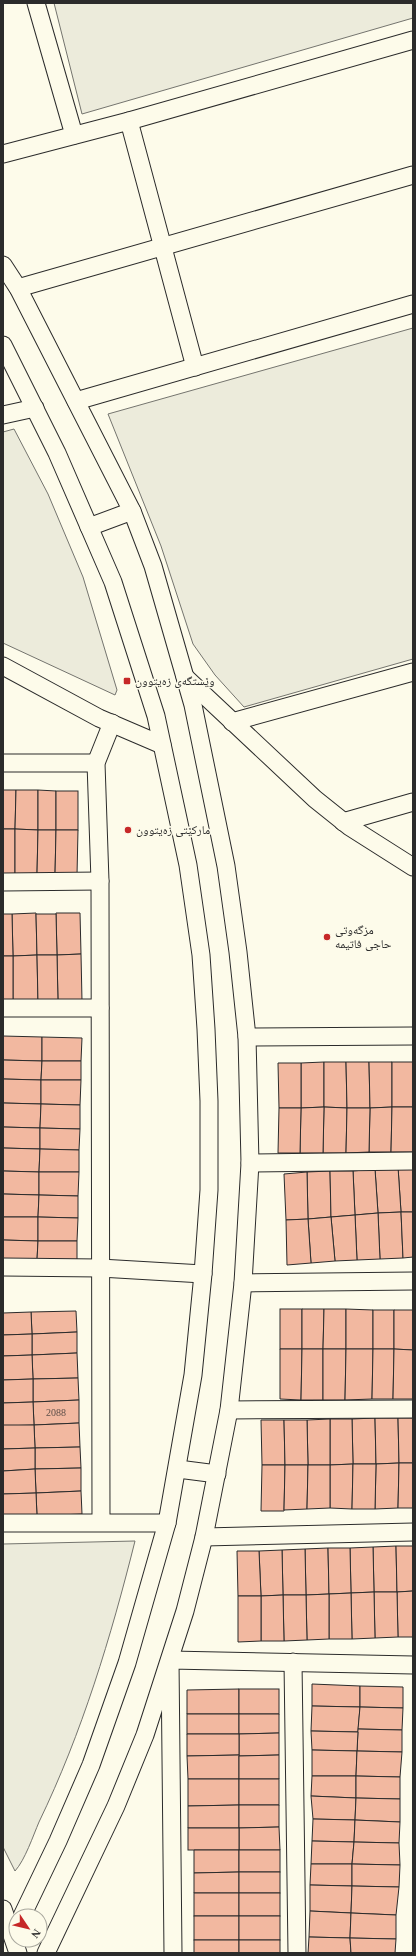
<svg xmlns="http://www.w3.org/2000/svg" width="416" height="1956" font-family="'Times New Roman','Noto Naskh Arabic',serif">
<rect width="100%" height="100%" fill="#fdfbea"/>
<g fill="#ecebdb" stroke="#74746e">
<polygon points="54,3 413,3 413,18 82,114"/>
<polygon points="413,328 413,659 244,707 215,675 193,644 161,546 108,414"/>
<polygon points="14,429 48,494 83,577 117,690 115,695 3,643 3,432"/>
<path d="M135 1541C111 1637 82 1733 39 1822 33 1836 25 1860 15 1871L3 1847V1544Z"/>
</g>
<g fill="#f2b8a0" stroke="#2b2b2b">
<polygon points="3,790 16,790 15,829 3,829"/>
<polygon points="16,790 38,790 38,830 15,829"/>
<polygon points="38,790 56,791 56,830 38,830"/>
<rect x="56" y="791" width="22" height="39"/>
<rect x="3" y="829" width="12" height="45"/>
<polygon points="15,829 38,830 37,874 15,874"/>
<polygon points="38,830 56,830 55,875 37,874"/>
<polygon points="56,830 78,830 77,875 55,875"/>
<polygon points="36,913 37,955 13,956 12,914"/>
<polygon points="56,913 80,913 81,954 57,955"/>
<polygon points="3,914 12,914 13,956 3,956"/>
<polygon points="36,914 56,914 57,955 37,955"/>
<polygon points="81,954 82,1001 58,1002 57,955"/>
<polygon points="37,955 38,1003 13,1003 13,956"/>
<polygon points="37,955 57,955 58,1002 38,1003"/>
<rect x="3" y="956" width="10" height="47"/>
<polygon points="3,1036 42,1037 42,1061 3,1060"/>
<polygon points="42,1037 82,1038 81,1061 42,1061"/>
<polygon points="3,1060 42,1061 41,1080 3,1079"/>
<polygon points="42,1061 81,1061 81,1080 41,1080"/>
<polygon points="324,1062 324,1107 301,1108 301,1063"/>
<polygon points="324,1062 346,1062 347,1108 324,1107"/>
<polygon points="346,1062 369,1062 370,1108 347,1108"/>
<polygon points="369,1062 392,1062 392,1107 370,1108"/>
<rect x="392" y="1062" width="21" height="45"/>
<polygon points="278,1063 301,1063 301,1108 279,1108"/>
<polygon points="3,1079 41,1080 41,1104 3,1103"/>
<polygon points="41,1080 81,1080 80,1105 41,1104"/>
<polygon points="3,1103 41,1104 40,1128 3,1127"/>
<polygon points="41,1104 80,1105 80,1129 40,1128"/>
<polygon points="324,1107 347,1108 346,1153 323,1153"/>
<polygon points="324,1107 323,1153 300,1153 301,1108"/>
<polygon points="392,1107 391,1152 369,1152 370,1108"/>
<polygon points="392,1107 413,1107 413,1152 391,1152"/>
<polygon points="279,1108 301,1108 300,1153 278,1153"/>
<polygon points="347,1108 370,1108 369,1152 346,1153"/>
<polygon points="3,1127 40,1128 40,1149 3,1148"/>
<polygon points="40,1128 80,1129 79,1150 40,1149"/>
<polygon points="3,1148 40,1149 39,1172 3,1171"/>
<polygon points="40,1149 79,1150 79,1172 39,1172"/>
<polygon points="413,1166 413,1212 401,1212 398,1167"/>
<polygon points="398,1167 401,1212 378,1213 375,1169"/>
<polygon points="375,1169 378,1213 355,1215 353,1171"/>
<polygon points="3,1171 39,1172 39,1195 3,1194"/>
<polygon points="330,1171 331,1217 308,1219 307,1172"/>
<polygon points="330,1171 353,1171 355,1215 331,1217"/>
<polygon points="39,1172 79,1172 78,1196 39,1195"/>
<polygon points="307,1172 308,1219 286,1220 284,1174"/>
<polygon points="3,1194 39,1195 38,1217 3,1217"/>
<polygon points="39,1195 78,1196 78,1218 38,1217"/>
<polygon points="401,1212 403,1258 380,1259 378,1213"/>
<polygon points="401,1212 413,1212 413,1257 403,1258"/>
<polygon points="378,1213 380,1259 357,1260 355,1215"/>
<polygon points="355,1215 357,1260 335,1261 331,1217"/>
<polygon points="3,1217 38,1217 38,1241 3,1240"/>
<polygon points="38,1217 78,1218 77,1241 38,1241"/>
<polygon points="331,1217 335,1261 311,1263 308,1219"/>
<polygon points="308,1219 311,1263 287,1265 286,1220"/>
<polygon points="3,1240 38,1241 37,1260 3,1259"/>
<polygon points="38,1241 77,1241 77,1261 37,1260"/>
<rect x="280" y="1309" width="22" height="40"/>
<polygon points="302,1309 324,1309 323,1349 302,1349"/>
<polygon points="324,1309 346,1309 346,1349 323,1349"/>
<polygon points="346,1309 373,1310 373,1349 346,1349"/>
<rect x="373" y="1310" width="21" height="39"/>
<polygon points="394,1310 413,1310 413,1350 394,1349"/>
<polygon points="76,1311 77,1332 32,1334 31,1312"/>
<polygon points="31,1312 32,1334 3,1335 3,1313"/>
<polygon points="77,1332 77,1353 32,1355 32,1334"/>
<polygon points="32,1334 32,1355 3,1356 3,1335"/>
<polygon points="280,1349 302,1349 301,1400 280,1399"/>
<polygon points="302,1349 323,1349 323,1400 301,1400"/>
<polygon points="323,1349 346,1349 345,1400 323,1400"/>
<polygon points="346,1349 373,1349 372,1399 345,1400"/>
<polygon points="373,1349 394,1349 393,1399 372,1399"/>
<polygon points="394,1349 413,1350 413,1399 393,1399"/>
<polygon points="77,1353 78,1378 33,1379 32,1355"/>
<polygon points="32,1355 33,1379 3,1380 3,1356"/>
<polygon points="78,1378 79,1400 33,1402 33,1379"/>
<polygon points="33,1379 33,1402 3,1403 3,1380"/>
<polygon points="79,1400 79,1423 34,1425 33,1402"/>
<polygon points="33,1402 34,1425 3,1426 3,1403"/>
<polygon points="375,1418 376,1464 353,1464 352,1419"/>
<polygon points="375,1418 398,1418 399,1463 376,1464"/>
<polygon points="398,1418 413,1418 413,1463 399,1463"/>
<polygon points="330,1419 352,1419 353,1464 330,1465"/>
<polygon points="330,1419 330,1465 308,1465 307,1420"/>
<polygon points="261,1420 284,1420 285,1465 262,1465"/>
<polygon points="284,1420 307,1420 308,1465 285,1465"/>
<polygon points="79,1423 80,1447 35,1448 34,1425"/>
<polygon points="3,1425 34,1425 35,1448 3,1449"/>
<polygon points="80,1447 81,1468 35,1469 35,1448"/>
<polygon points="35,1448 35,1469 3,1471 3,1449"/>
<polygon points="399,1463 398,1508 375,1509 376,1464"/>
<polygon points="399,1463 413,1463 413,1508 398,1508"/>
<polygon points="353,1464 352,1509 330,1508 330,1465"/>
<polygon points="353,1464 376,1464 375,1509 352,1509"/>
<polygon points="262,1465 285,1465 284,1511 261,1511"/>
<polygon points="285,1465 308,1465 307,1509 284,1510"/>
<polygon points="308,1465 330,1465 330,1508 307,1509"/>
<polygon points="81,1468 81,1491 36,1493 35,1469"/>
<polygon points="35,1469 36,1493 3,1494 3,1471"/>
<polygon points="81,1491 82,1514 37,1516 36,1493"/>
<polygon points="36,1493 37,1516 3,1516 3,1494"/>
<polygon points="396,1546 397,1592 374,1592 373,1547"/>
<polygon points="396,1546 413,1546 413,1591 397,1592"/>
<polygon points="373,1547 374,1592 351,1593 350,1548"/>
<polygon points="328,1548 329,1594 306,1595 305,1549"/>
<polygon points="328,1548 350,1548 351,1593 329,1594"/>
<polygon points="305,1549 306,1595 283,1595 282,1550"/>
<polygon points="282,1550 283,1595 261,1596 259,1551"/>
<polygon points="237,1551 259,1551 261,1596 238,1596"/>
<polygon points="413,1591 413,1637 398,1637 397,1592"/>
<polygon points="374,1592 397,1592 398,1637 375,1638"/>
<polygon points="374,1592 375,1638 352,1639 351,1593"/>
<polygon points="351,1593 352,1639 329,1639 329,1594"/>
<polygon points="329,1594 329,1639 307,1640 306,1595"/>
<polygon points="283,1595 306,1595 307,1640 284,1641"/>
<polygon points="283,1595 284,1641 261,1641 261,1596"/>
<polygon points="238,1596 261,1596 261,1641 238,1642"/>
<polygon points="312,1684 360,1686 360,1707 312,1706"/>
<polygon points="360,1686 403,1687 403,1708 360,1707"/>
<polygon points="239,1689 239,1714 187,1714 187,1690"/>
<rect x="239" y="1689" width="40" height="25"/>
<polygon points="312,1706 360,1707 358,1732 311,1731"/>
<polygon points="360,1707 403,1708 402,1730 358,1729"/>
<rect x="187" y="1714" width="52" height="20"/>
<polygon points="239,1714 279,1714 279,1733 239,1734"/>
<polygon points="358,1729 402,1730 402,1752 357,1751"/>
<polygon points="311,1731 358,1732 357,1751 312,1750"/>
<polygon points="279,1733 279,1755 239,1756 239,1734"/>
<polygon points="187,1734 239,1734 239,1755 187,1756"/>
<polygon points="312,1750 357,1751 356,1776 312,1776"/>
<polygon points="357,1751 402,1752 400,1777 356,1776"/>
<polygon points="239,1755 239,1779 188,1779 187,1756"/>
<polygon points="279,1755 279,1779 239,1779 239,1756"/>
<polygon points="312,1776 356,1776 356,1798 311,1796"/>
<polygon points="356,1776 400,1777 400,1799 356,1798"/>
<polygon points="188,1779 239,1779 239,1805 188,1806"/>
<rect x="239" y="1779" width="40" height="26"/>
<polygon points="311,1796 356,1798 355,1820 313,1819"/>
<polygon points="356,1798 400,1799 400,1822 355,1820"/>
<polygon points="239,1805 239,1828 188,1828 188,1806"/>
<polygon points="239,1805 279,1805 279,1827 239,1828"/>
<polygon points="313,1819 355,1820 354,1842 312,1841"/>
<polygon points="355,1820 400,1822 399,1843 354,1842"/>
<polygon points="279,1827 280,1850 239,1850 239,1828"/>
<rect x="188" y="1828" width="51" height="22"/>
<polygon points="312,1841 354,1842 352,1864 311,1864"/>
<polygon points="354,1842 399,1843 400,1865 352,1864"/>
<polygon points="194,1850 239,1850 239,1872 194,1873"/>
<rect x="239" y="1850" width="41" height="22"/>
<polygon points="311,1864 352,1864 352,1886 310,1885"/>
<polygon points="352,1864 400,1865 399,1887 352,1886"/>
<polygon points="239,1872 239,1893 194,1893 194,1873"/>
<rect x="239" y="1872" width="41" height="21"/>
<polygon points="310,1885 352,1886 351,1913 310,1911"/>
<polygon points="352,1886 399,1887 396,1915 351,1913"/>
<rect x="194" y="1893" width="45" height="23"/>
<rect x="239" y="1893" width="41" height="23"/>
<polygon points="310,1911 351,1913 350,1938 309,1937"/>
<polygon points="351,1913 396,1915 396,1939 350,1938"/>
<rect x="194" y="1916" width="45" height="24"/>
<rect x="239" y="1916" width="41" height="24"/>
<polygon points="309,1937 350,1938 351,1953 308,1953"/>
<polygon points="350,1938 396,1939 395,1953 351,1953"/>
<rect x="194" y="1940" width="45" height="13"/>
<rect x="239" y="1940" width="41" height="13"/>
</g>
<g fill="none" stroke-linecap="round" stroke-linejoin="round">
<defs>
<g id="minor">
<polyline points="36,3 74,135"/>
<polyline points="129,121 195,367"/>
<polyline points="3,154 129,121 413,40"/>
<polyline points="3,265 18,288 132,511 153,566 193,705 226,866 238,952 247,1037 250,1163 243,1283 229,1410 204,1537 185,1611 145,1735 116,1806 46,1953"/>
<polyline points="18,288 413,175"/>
<polyline points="3,345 57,453 113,582 156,716 188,865 201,955 206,1029 209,1101 209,1190 203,1274 193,1375 167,1523 127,1663 91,1765 58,1841 22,1916"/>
<polyline points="76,401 413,304"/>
<polyline points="3,415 35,408"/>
<polyline points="89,527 132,511"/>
<polyline points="3,666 99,718 162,745"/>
<polyline points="185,677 315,799 350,827 413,867"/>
<polyline points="232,722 413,672"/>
<polyline points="3,763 96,763"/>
<polyline points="343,822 413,802"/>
<polyline points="3,882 100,881"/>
<polyline points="3,1008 100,1008"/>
<polyline points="247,1037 413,1036"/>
<polyline points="250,1163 413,1161"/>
<polyline points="3,1267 100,1268 203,1274"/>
<polyline points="243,1283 413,1281"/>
<polyline points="229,1410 413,1409"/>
<polyline points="178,1469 217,1474"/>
<polyline points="101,1522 100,881 96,763 112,723"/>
<polyline points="3,1523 167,1523"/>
<polyline points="204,1537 413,1532"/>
<polyline points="293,1662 297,1953"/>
<polyline points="3,1909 18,1953"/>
<polyline points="173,1953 170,1660 413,1665"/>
</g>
</defs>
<use href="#minor" stroke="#2b2b2b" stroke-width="19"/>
<use href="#minor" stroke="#fdfbea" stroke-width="17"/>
</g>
<g fill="#c62828" stroke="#fdfbea" stroke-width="1.5">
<rect x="123" y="677" width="8" height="8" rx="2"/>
<circle cx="128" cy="830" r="4"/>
<circle cx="327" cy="937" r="4"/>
</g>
<g text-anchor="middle" stroke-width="3" stroke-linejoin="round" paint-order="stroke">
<g font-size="10" fill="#5d4e48">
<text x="56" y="1416">2088</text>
</g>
<g font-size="12" fill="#2b2b2b" stroke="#fdfbea" text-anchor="start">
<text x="135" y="685">وێستگەی زەیتوون</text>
<text x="136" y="834">مارکێتی زەیتوون</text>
<text x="335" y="934">مزگەوتی<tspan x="335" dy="14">حاجی فاتیمە</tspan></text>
</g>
</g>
<rect width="416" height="1956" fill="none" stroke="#2b2b2b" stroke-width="8"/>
<g transform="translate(28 1928) rotate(125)"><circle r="19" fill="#fdfbea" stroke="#a9a89e"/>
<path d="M0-3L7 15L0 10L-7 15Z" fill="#c62828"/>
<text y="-6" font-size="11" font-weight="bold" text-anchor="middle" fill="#2b2b2b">N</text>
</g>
</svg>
